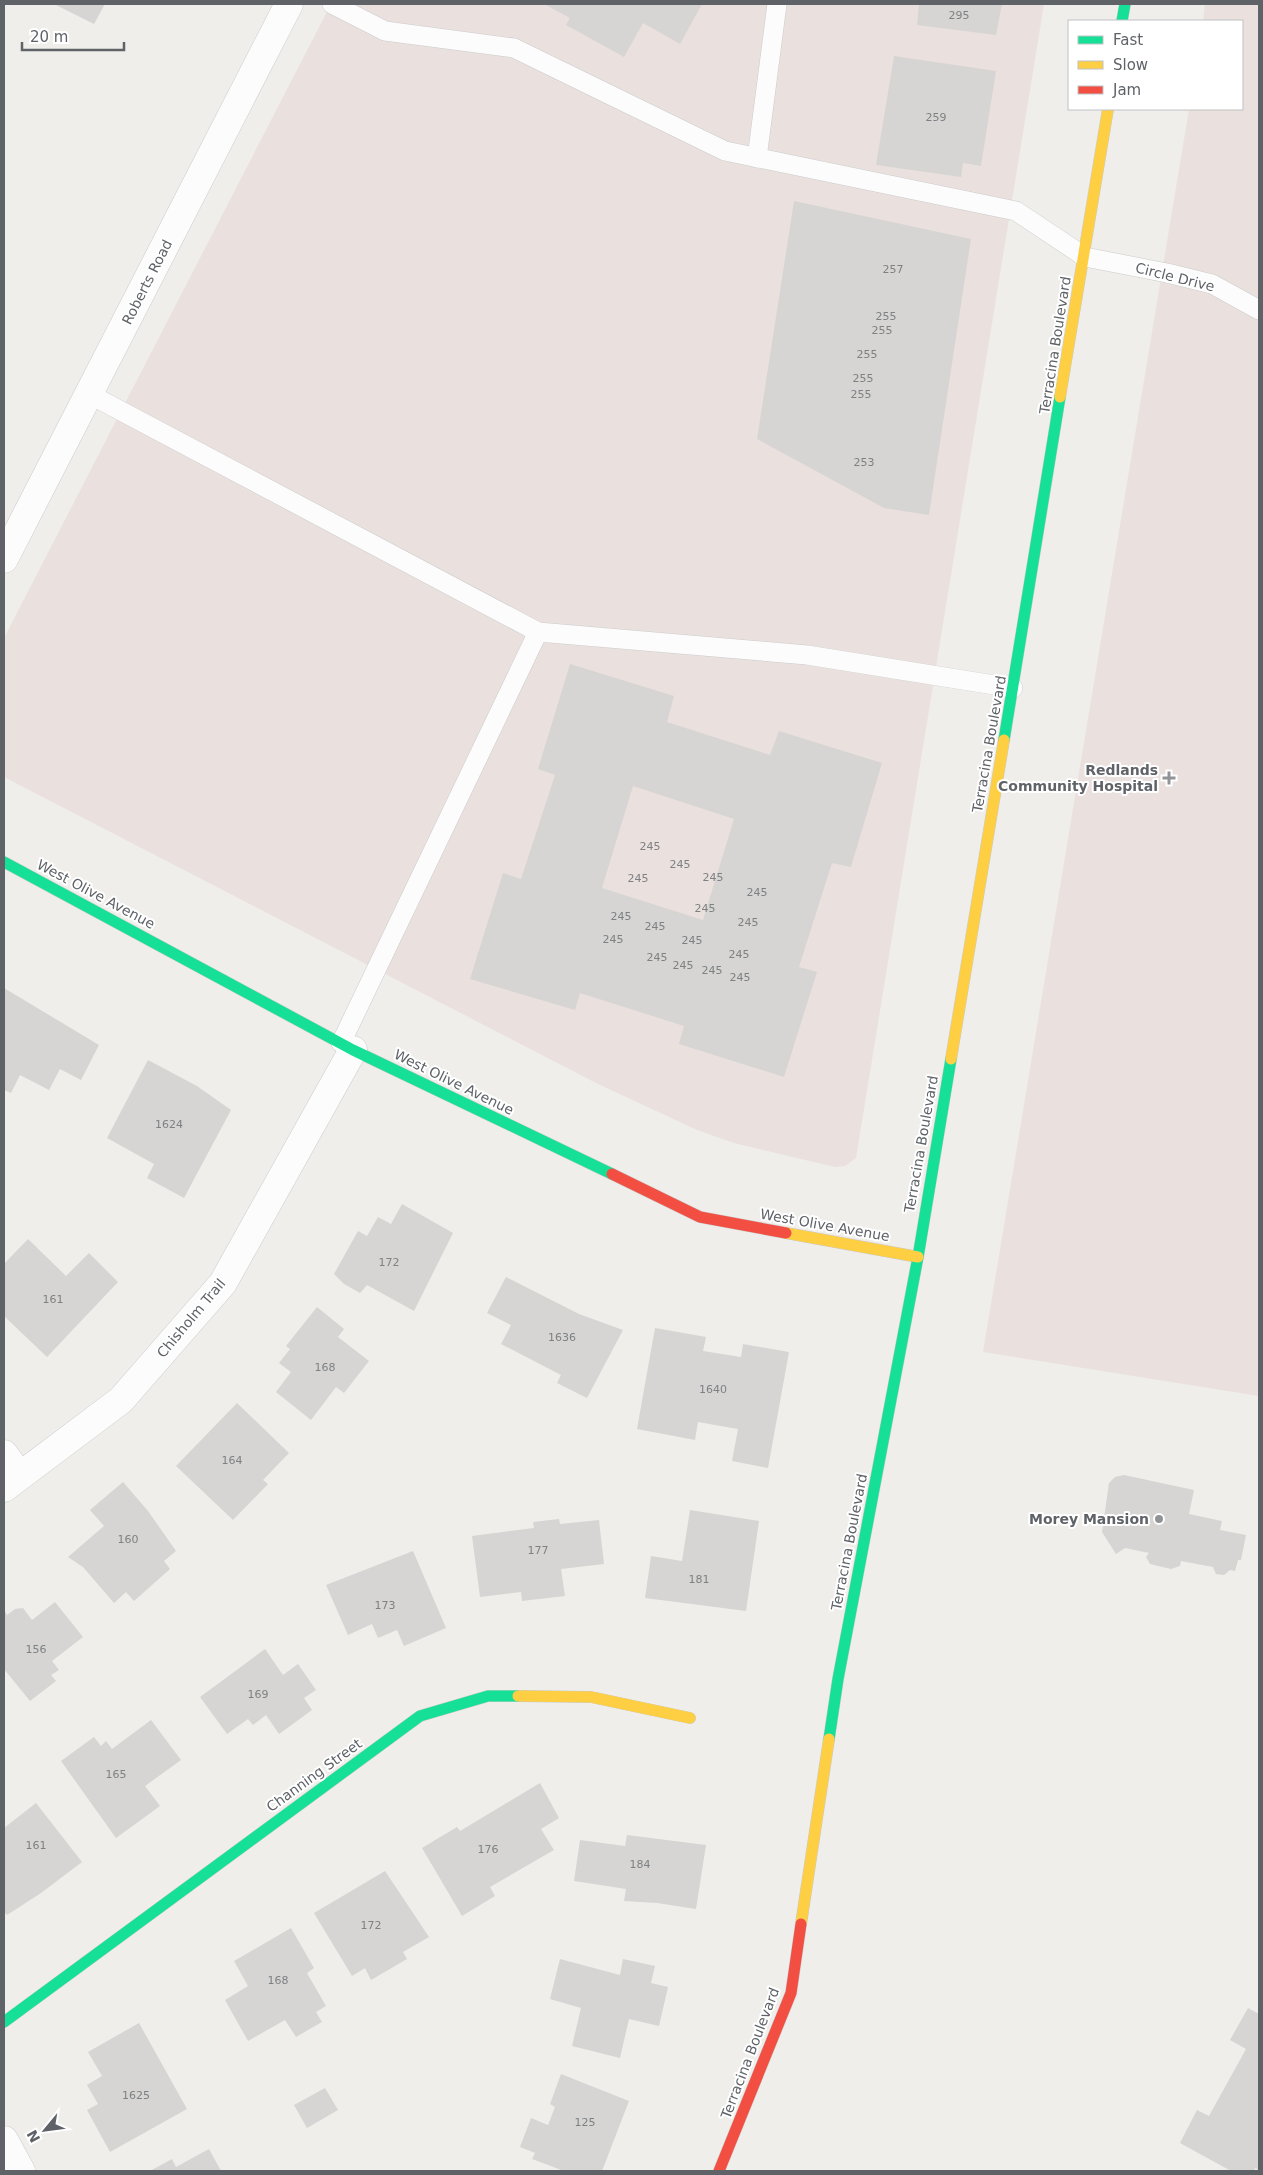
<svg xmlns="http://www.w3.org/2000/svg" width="1263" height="2175" font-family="'DejaVu Sans',sans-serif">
<rect width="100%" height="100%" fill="#efeeea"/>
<g fill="#eae0de">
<polygon points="331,4 1044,4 856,1158 845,1166 835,1167 734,1143 697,1130 598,1084 4,777 4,638"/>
<polygon points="1205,4 1259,4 1259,1396 983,1352 1189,109 1242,109 1242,21 1203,21"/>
</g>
<g fill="#d6d5d3" fill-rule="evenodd">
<polygon points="54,4 105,4 94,24"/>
<polygon points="544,4 702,4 680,44 643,23 624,57 566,25 570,18"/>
<polygon points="919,4 1002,4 996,35 917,25"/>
<polygon points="894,56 996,71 981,166 963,163 961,177 876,165"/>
<polygon points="794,201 971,239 929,515 884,508 757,439"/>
<path d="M570 664 674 696 667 722 770 755 779 731 882 763 851 867 832 863 799 967 817 972 784 1077 679 1044 684 1026 580 993 575 1010 470 979 503 873 521 879 555 775 538 769ZM633 786 734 819 703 920 602 888Z"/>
<polygon points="4,988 99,1045 81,1080 60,1069 49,1090 20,1075 11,1093 4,1090"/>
<polygon points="148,1060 197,1086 231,1110 184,1198 147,1178 154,1164 107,1138"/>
<polygon points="402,1204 453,1233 414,1311 367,1285 360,1293 344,1284 334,1274 358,1231 367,1236 378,1217 391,1224"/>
<polygon points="28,1239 66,1276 89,1253 118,1282 47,1357 4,1316 4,1264"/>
<polygon points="506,1277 579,1314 623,1330 587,1398 557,1383 561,1375 501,1344 511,1325 487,1313"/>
<polygon points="317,1307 344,1329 338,1337 369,1361 344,1393 336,1387 311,1420 276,1392 291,1372 279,1363 290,1349 286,1346"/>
<polygon points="655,1328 706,1337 703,1351 741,1357 743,1344 789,1352 768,1468 732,1461 738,1429 698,1422 695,1440 637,1429"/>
<polygon points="237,1403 289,1453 263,1480 268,1484 233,1520 176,1466"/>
<polygon points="1124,1475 1194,1490 1189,1514 1222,1521 1220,1530 1246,1535 1241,1560 1238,1560 1235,1571 1230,1570 1224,1575 1216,1574 1213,1567 1181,1561 1180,1566 1171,1569 1150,1564 1146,1557 1149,1553 1125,1548 1116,1554 1102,1532 1109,1483 1115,1477"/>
<polygon points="123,1482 148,1511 176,1551 164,1561 170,1569 134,1601 126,1592 114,1603 83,1567 68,1557 104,1526 90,1510"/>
<polygon points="690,1510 759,1521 746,1611 645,1598 651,1556 682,1561"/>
<polygon points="559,1519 560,1524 599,1520 604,1564 561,1569 565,1596 522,1601 521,1592 480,1597 472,1536 534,1528 533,1522"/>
<polygon points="413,1551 446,1628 404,1646 397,1630 378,1638 372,1624 348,1635 326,1585"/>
<polygon points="55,1602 83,1637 52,1661 59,1670 51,1675 56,1681 30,1701 4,1669 4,1610 7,1615 15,1609 23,1608 32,1620"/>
<polygon points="265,1649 283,1675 298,1664 316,1690 304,1698 312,1710 279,1734 266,1715 253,1725 248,1719 227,1734 200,1697"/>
<polygon points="151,1720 181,1760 145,1786 160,1806 116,1838 61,1761 94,1737 101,1746 106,1741 112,1749"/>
<polygon points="540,1783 559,1818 541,1829 554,1850 490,1887 495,1896 462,1916 422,1848 457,1827 460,1831"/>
<polygon points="36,1803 82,1862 41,1893 7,1915 4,1912 4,1828"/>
<polygon points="627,1835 706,1845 696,1909 657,1903 624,1901 626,1889 574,1881 580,1840 625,1846"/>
<polygon points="385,1871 429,1937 403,1952 407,1959 371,1980 365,1968 352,1976 314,1913"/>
<polygon points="291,1928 314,1968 307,1973 326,2006 316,2012 322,2022 296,2037 285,2020 248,2041 225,2000 248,1986 234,1961"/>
<polygon points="560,1959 620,1975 623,1959 655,1966 651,1983 668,1987 659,2026 629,2019 620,2058 572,2046 581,2008 550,1999"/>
<polygon points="1248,2008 1259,2014 1259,2170 1255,2168 1254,2171 1231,2171 1180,2143 1197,2110 1209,2116 1246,2049 1230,2040"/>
<polygon points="139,2023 187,2109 110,2152 87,2110 98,2104 87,2085 102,2076 88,2052"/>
<polygon points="561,2074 629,2101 602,2171 564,2171 532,2159 535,2153 520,2147 531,2118 548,2125 555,2107 550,2104"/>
<polygon points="325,2088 338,2110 307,2128 294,2105"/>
<polygon points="209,2149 221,2171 150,2171 172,2159 176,2167"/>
</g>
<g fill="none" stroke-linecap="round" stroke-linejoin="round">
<defs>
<g id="lane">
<polyline points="332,4 385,31 514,48 725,151 1016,211 1085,257 1167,273 1212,284 1259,310"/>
<polyline points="757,158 777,4"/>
<polyline points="89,394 538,632"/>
<polyline points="341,1043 538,632 807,655 1013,688"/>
</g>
<g id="street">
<polyline points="4,559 289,4"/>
<polyline points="4,1454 20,1476"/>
<polyline points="4,1488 121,1400 223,1283 353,1050"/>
<polyline points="4,2140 21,2171"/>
</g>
<g id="fast">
<polyline points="1122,21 1125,4"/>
<polyline points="1004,740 1060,397"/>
<polyline points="4,862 353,1050 612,1174"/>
<polyline points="829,1739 838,1679 918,1257 951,1059"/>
<polyline points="4,2022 420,1716 488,1696 518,1696"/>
</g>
<g id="slow">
<polyline points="1060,397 1108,109"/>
<polyline points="951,1059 1004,740"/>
<polyline points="786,1233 918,1257"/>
<polyline points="518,1696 591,1697 690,1718"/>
<polyline points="801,1924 829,1739"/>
</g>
<g id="jam">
<polyline points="612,1174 700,1217 786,1233"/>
<polyline points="719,2171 791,1993 801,1924"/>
</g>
</defs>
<use href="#lane" stroke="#cbcccc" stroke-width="20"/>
<use href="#street" stroke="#cbcccc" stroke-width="29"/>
<use href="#fast" stroke="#cacacb" stroke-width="12"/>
<use href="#slow" stroke="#cacacb" stroke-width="12"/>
<use href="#jam" stroke="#cacacb" stroke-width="12"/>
<use href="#lane" stroke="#fdfcfc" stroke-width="19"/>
<use href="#street" stroke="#fdfcfc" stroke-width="28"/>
<use href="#fast" stroke="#16e098" stroke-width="11"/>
<use href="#slow" stroke="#ffcf43" stroke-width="11"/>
<use href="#jam" stroke="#f24e42" stroke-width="11"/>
</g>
<g fill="#919496" stroke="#fff" stroke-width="2">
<path d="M1166.5 770.5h5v5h5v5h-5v5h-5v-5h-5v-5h5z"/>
<circle cx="1159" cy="1519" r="5"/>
</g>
<g text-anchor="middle" stroke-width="4" stroke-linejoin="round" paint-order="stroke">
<g font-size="11" fill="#7e8184">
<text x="959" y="19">295</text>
<text x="936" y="121">259</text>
<text x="893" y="273">257</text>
<text x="886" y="320">255</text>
<text x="882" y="334">255</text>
<text x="867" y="358">255</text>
<text x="863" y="382">255</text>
<text x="861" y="398">255</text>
<text x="864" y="466">253</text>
<text x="650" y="850">245</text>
<text x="680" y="868">245</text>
<text x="713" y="881">245</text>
<text x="638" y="882">245</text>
<text x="757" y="896">245</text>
<text x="705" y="912">245</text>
<text x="621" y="920">245</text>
<text x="748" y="926">245</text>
<text x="655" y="930">245</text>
<text x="613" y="943">245</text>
<text x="692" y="944">245</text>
<text x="739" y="958">245</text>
<text x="657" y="961">245</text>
<text x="683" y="969">245</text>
<text x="712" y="974">245</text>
<text x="740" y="981">245</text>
<text x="169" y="1128">1624</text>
<text x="389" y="1266">172</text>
<text x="53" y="1303">161</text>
<text x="562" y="1341">1636</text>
<text x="325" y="1371">168</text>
<text x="713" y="1393">1640</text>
<text x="232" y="1464">164</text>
<text x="128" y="1543">160</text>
<text x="538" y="1554">177</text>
<text x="699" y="1583">181</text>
<text x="385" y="1609">173</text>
<text x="36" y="1653">156</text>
<text x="258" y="1698">169</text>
<text x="116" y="1778">165</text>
<text x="36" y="1849">161</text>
<text x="488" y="1853">176</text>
<text x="640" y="1868">184</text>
<text x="371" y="1929">172</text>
<text x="278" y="1984">168</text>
<text x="136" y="2099">1625</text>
<text x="585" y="2126">125</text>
</g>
<g font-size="14" fill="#5f6368" stroke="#fff">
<text transform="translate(1175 277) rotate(14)" y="5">Circle Drive</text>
<text transform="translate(147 282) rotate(-63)" y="5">Roberts Road</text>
<text transform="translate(1055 345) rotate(-81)" y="5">Terracina Boulevard</text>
<text transform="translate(989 744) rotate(-80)" y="5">Terracina Boulevard</text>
<text transform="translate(96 894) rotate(28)" y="5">West Olive Avenue</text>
<text transform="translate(454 1082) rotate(26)" y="5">West Olive Avenue</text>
<text transform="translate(921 1144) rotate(-80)" y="5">Terracina Boulevard</text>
<text transform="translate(825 1225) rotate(10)" y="5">West Olive Avenue</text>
<text transform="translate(191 1318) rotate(-50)" y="5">Chisholm Trail</text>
<text transform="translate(849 1542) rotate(-79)" y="5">Terracina Boulevard</text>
<text transform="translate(314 1775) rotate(-36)" y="5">Channing Street</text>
<text transform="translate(750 2053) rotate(-69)" y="5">Terracina Boulevard</text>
</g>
<g font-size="14" font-weight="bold" fill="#5f6368" stroke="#fff" text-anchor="end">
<text x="1158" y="775">Redlands<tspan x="1158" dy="16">Community Hospital</tspan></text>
<text x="1149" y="1524">Morey Mansion</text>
</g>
</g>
<rect width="1263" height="2175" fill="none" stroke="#5f6368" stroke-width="10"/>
<rect x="1068" y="20" width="175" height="90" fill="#ffffff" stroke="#bfc1c3"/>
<rect x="1078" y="36" width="25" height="8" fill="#16e098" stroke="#bfc1c3"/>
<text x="1113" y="45" font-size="15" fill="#5f6368">Fast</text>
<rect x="1078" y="61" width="25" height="8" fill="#ffcf43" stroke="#bfc1c3"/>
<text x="1113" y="70" font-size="15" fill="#5f6368">Slow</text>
<rect x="1078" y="86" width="25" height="8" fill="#f24e42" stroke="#bfc1c3"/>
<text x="1113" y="95" font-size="15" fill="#5f6368">Jam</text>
<g transform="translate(45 2130) rotate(241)" stroke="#ffffff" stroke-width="4" paint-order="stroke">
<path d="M0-4L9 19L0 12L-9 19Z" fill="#5f6368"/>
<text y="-8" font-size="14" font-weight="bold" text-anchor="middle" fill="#5f6368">N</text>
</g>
<path d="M22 42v8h102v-8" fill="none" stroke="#5f6368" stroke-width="2.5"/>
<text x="30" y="42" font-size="15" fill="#5f6368" stroke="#ffffff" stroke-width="4" paint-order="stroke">20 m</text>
</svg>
